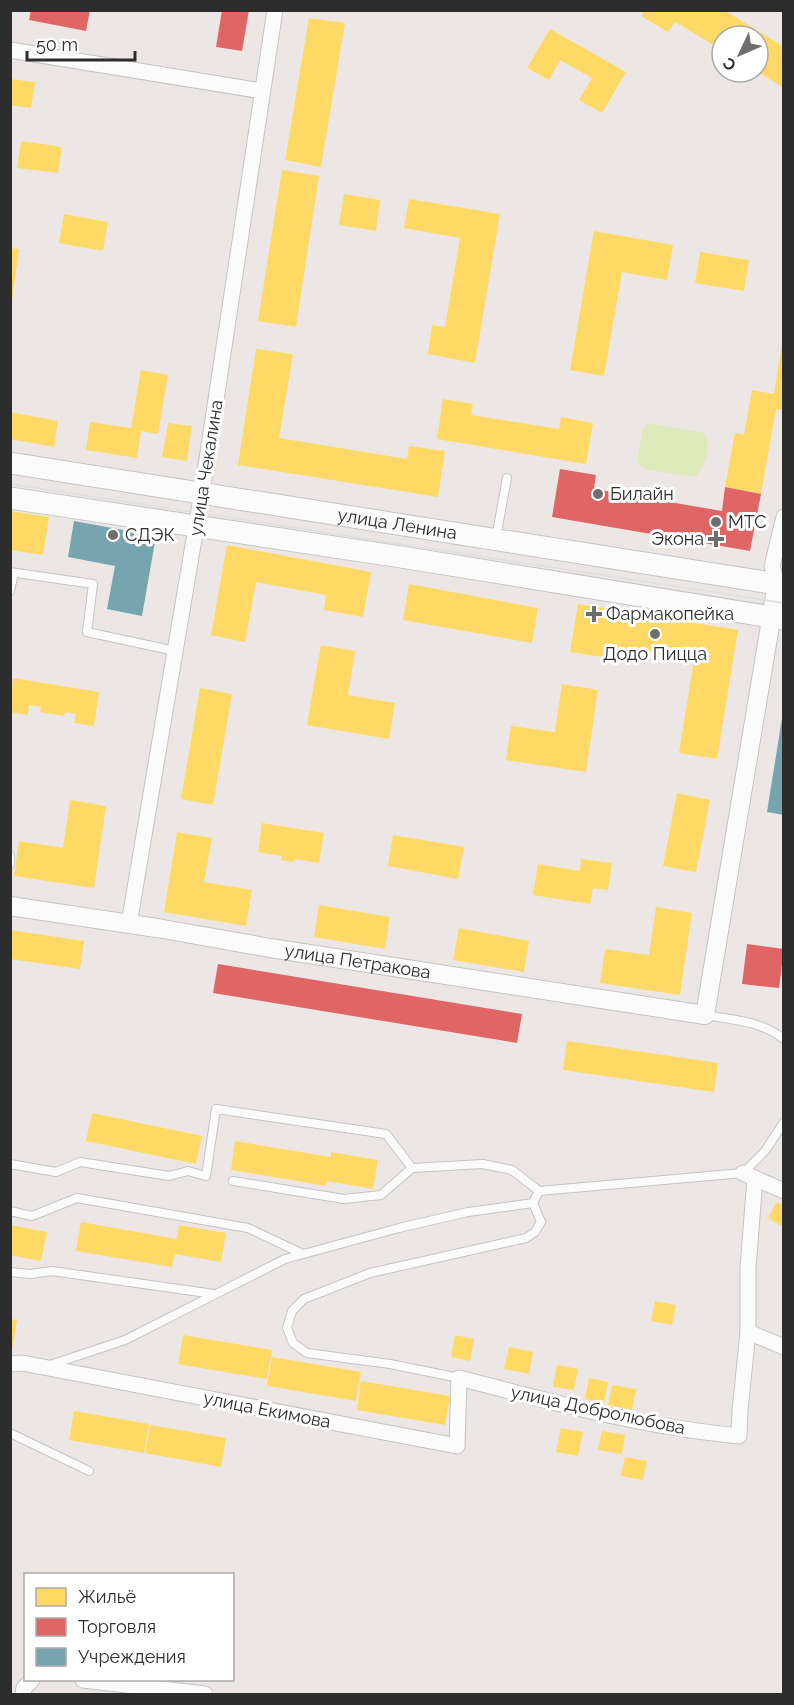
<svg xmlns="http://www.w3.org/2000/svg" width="794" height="1705" font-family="Raleway,sans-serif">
<rect width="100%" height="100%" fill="#ece7e4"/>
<path fill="#ddeaba" d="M650 423 704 433C711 446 706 466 695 477L644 469 637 461 643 428Z"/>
<g fill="#ffd966">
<polygon points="644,10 724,10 784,47 784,88 758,72 758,36 722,36 722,50 675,22 668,32 641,16"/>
<polygon points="309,18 345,23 321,167 285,160"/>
<polygon points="550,29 626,72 602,113 579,100 592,78 560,60 549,80 527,68"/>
<polygon points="10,79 35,82 31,108 10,105"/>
<polygon points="21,141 62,147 58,173 17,168"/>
<polygon points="282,170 319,176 296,327 258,321"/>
<polygon points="344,194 380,200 376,231 339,225"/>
<polygon points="409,199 500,214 475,363 428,354 432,325 445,327 460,238 404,228"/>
<polygon points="64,214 108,222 103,251 59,243"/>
<polygon points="594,231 673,245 667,280 622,272 604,376 570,370"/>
<polygon points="10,248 19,249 12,301 10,301"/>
<polygon points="700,252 749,260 744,291 695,283"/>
<polygon points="782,343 784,410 776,409 761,494 725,487 735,433 744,435 752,390 774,394"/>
<polygon points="256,349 293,354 279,438 407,459 409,446 445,451 438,497 238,465"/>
<polygon points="141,370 168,375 158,434 141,431 137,458 86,450 90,422 131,428"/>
<polygon points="443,399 473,404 471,415 559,429 561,417 593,423 586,464 437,439"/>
<polygon points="10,412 58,421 54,447 10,439"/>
<polygon points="168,423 192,426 187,461 162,457"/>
<polygon points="10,511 49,517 43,555 10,550"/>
<polygon points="227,545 371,572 363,617 324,610 326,595 256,582 245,642 211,635"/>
<polygon points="409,584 538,608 532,643 403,620"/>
<polygon points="578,604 738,630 717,759 679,753 694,660 611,646 609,658 570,652"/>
<polygon points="321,645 355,651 348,695 395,703 389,739 307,725"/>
<polygon points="13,678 99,692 94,726 74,723 76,714 65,712 64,716 40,712 41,707 29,705 28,715 10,712"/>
<polygon points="562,684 598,690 586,772 506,760 511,726 555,732"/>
<polygon points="200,688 232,694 213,805 181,799"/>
<polygon points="677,793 710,800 696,872 663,866"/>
<polygon points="70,800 106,806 94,888 14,876 19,841 63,848"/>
<polygon points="262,823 324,833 319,863 295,859 294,862 281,860 282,856 258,852"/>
<polygon points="177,832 212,838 204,882 252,890 246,926 164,912"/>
<polygon points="393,835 464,847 458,879 388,866"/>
<polygon points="581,859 612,863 608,890 593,888 590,904 533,895 538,864 580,871"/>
<polygon points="319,905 390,917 385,949 314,937"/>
<polygon points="656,907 692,913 680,995 600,983 605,949 649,955"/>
<polygon points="459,928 529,941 524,972 453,960"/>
<polygon points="10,930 84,941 80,969 10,959"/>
<polygon points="567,1041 718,1063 714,1092 563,1070"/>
<polygon points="92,1113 202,1136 196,1164 86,1141"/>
<polygon points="235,1141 331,1157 331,1152 378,1160 373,1189 327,1181 326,1186 231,1170"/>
<polygon points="777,1202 784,1206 784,1227 768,1218"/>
<polygon points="81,1222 177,1239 179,1225 226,1233 221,1262 175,1254 172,1267 76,1251"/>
<polygon points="10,1225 47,1232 41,1261 10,1255"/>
<polygon points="655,1301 676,1305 672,1325 651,1321"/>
<polygon points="10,1319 17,1320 12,1350 10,1350"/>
<polygon points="183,1335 272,1350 267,1379 178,1364"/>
<polygon points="455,1335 474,1339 470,1361 451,1357"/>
<polygon points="509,1347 533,1352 529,1374 504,1369"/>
<polygon points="272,1357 361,1372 356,1401 267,1386"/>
<polygon points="557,1365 578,1369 574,1390 553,1387"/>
<polygon points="589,1378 608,1382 604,1403 585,1399"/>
<polygon points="361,1381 450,1396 445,1425 357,1410"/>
<polygon points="612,1385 636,1389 632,1410 608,1405"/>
<polygon points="74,1411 149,1424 144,1453 69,1440"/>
<polygon points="150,1425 226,1438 221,1467 145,1453"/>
<polygon points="561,1428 583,1432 578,1456 556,1452"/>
<polygon points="602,1431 625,1435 622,1454 598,1450"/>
<polygon points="625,1457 647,1461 643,1480 621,1476"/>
</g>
<g fill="#e06666">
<polygon points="31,10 90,10 86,31 29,20"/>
<polygon points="222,10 249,10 242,51 216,47"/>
<polygon points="560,469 596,475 594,489 722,511 725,487 761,494 750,551 552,517"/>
<polygon points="747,944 784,949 779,988 742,984"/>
<polygon points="218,964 522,1014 517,1043 213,993"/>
</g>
<g fill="#76a5af">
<polygon points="74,521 156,536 142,616 107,609 115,566 68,557"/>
<polygon points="782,718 784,718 784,815 767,812"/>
</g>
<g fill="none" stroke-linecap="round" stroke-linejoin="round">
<defs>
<g id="service">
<polyline points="496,538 507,478"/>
<polyline points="10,572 93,584 87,632 175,651"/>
<polyline points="10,591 14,573"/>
<polyline points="10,855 10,864"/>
<path d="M706 1015C734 1020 761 1021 784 1039"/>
<polyline points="10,1164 56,1172 80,1162 169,1176 188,1171 206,1176 216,1109 386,1134 412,1168 381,1195 344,1199 233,1181"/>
<polyline points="412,1168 483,1164 512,1170 539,1191 743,1173 765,1151 784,1122"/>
<polyline points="10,1211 32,1216 77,1198 248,1228 303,1254"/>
<polyline points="10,1272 30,1274 52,1271 214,1294"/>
<polyline points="50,1365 125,1340 285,1259 399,1228 468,1212 533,1203 539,1191"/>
<polyline points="459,1378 390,1364 307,1353 293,1343 287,1328 292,1311 304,1299 370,1273 526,1238 535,1232 541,1222 533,1203"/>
<polyline points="10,1433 89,1471"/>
</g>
<g id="minor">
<polyline points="10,50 262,91"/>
<polyline points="777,584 772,566 784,517"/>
<polyline points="129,924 202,492 275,10"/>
<polyline points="743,1173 784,1191"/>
<polyline points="748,1332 784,1347"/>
<path d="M10 1364 22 1363 457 1446 459 1378C551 1402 644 1427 739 1436L740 1410 748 1332V1268L755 1178"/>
<polyline points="83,1680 205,1694"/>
<polyline points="23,1694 24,1688 32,1680"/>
</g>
<g id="tertiary">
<path id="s1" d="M10 906 163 929 270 948 705 1015 777 584"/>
</g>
<g id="secondary">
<path id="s2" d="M10 463 784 585"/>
<polyline points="10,498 401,557 784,619"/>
</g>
</defs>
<use href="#service" stroke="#c5c4c4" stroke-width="10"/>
<use href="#minor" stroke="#c5c4c4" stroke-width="17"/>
<use href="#tertiary" stroke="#c5c4c4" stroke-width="20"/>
<use href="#secondary" stroke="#c5c4c4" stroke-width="23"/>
<use href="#service" stroke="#fcfbfb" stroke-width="8"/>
<use href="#minor" stroke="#fcfbfb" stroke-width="15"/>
<use href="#tertiary" stroke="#fcfbfb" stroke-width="18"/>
<use href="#secondary" stroke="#fcfbfb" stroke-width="21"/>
<polyline stroke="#dfdfe1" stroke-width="1.5" points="10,484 784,603"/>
</g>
<g fill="#706e6d" stroke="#fff" stroke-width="2">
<circle cx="598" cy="494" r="6"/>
<circle cx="716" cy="522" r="6"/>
<circle cx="113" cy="535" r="6"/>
<path d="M713 530h6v6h6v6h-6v6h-6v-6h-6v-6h6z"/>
<path d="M591 605h6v6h6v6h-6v6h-6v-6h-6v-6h6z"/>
<circle cx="655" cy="634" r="6"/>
</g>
<g text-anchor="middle" stroke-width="6" stroke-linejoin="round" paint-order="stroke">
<g font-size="18" fill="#2d2d2d" stroke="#fff">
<text transform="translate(206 468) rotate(-81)" y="6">улица Чекалина</text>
<text dy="6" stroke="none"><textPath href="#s2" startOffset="392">улица Ленина</textPath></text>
<text dy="6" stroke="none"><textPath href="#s1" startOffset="352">улица Петракова</textPath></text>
<text transform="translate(267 1410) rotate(11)" y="6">улица Екимова</text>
<text transform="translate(598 1410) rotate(12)" y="6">улица Добролюбова</text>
</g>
<g font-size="18" fill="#2d2d2d" stroke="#fff" text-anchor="start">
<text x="610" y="500">Билайн</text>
<text x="728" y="528">МТС</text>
<text x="125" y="541">СДЭК</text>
<text x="704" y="545" text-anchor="end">Экона</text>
<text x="606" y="620">Фармакопейка</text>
<text x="655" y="660" text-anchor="middle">Додо Пицца</text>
</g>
</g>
<rect width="794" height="1705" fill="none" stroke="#2d2d2d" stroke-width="24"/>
<rect x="24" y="1573" width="210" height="108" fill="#ffffff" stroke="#ababab" stroke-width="1.5"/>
<rect x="36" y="1588" width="30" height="18" fill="#ffd966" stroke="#ababab" stroke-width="1.5"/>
<text x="78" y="1603" font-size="18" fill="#2d2d2d">Жильё</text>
<rect x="36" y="1618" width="30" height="18" fill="#e06666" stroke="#ababab" stroke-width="1.5"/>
<text x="78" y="1633" font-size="18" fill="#2d2d2d">Торговля</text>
<rect x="36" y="1648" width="30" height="18" fill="#76a5af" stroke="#ababab" stroke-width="1.5"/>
<text x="78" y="1663" font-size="18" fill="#2d2d2d">Учреждения</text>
<g transform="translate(740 54) rotate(226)"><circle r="28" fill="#ffffff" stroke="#ababab" stroke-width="1.5"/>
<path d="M0-4.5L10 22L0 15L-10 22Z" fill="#706e6d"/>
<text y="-9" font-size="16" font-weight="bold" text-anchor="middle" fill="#2d2d2d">С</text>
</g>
<path d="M27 51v9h108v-9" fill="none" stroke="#2d2d2d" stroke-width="3"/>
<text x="36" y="51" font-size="18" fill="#2d2d2d" stroke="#ffffff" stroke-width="4.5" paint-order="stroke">50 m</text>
</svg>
